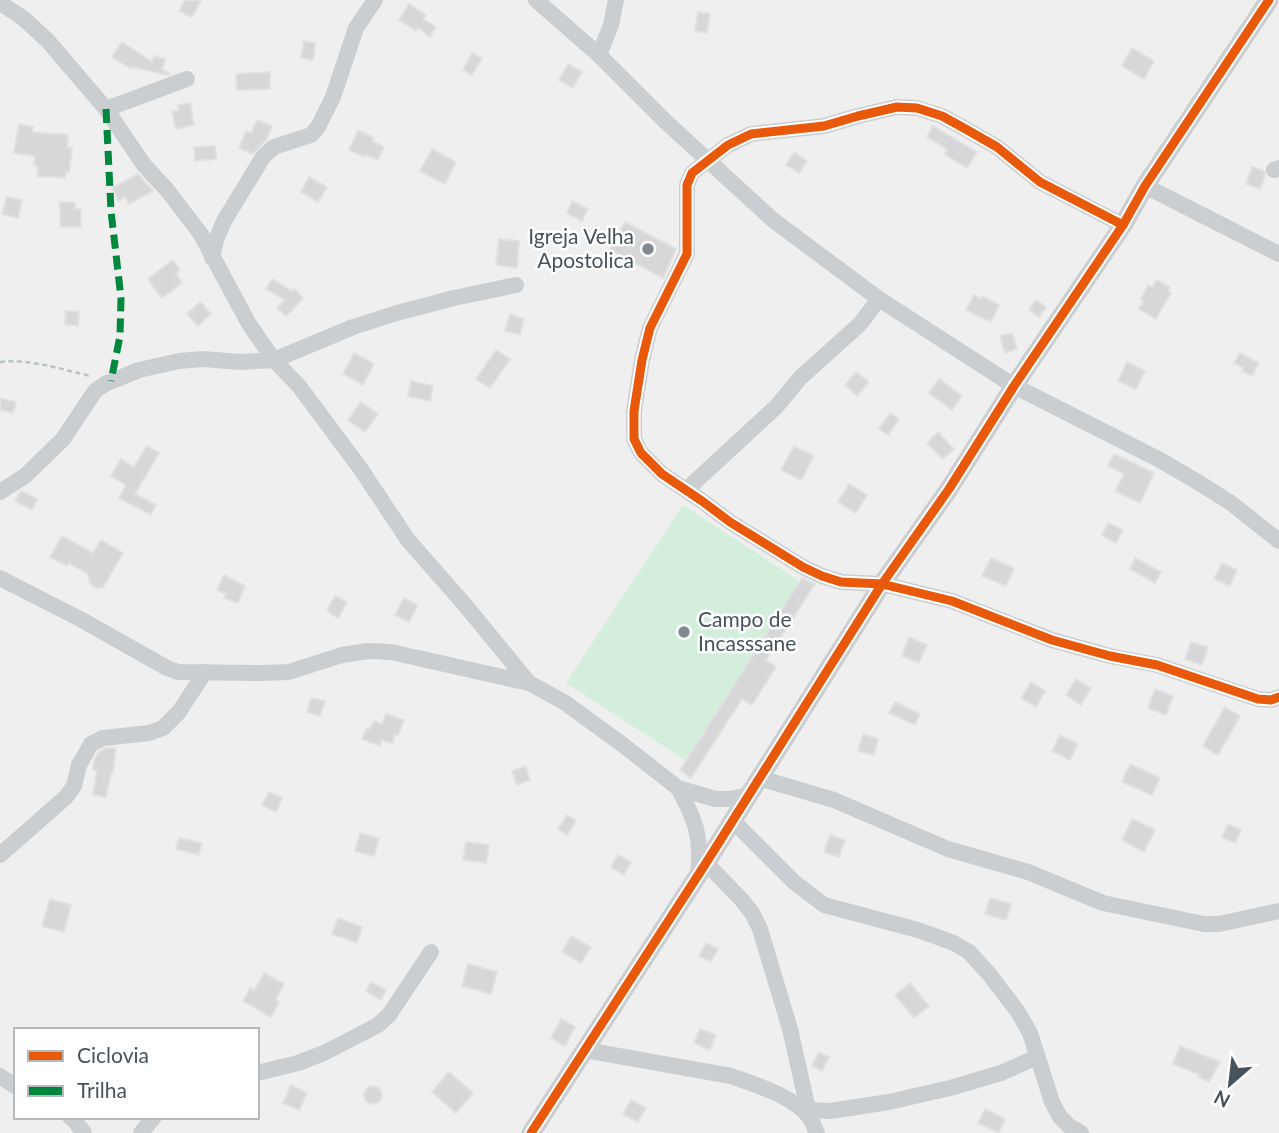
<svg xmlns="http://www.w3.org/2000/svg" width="1279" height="1133" font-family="Lato,sans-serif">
<rect width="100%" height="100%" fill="#f0efef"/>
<polygon fill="#d3efdc" points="683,505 801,582 685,760 566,683"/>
<g fill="#d7d7d9" stroke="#e1e1e2" stroke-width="2">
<polygon points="185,0 201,0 192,17 179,11"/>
<polygon points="409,4 426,15 423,19 436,27 430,37 418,28 416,31 399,20"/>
<polygon points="698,12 710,14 707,33 695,31"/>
<polygon points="304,41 315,43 313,60 301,58"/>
<polygon points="122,42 152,62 154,56 165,59 162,69 170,74 167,75 133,67 131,69 112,57"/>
<polygon points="1132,48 1154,61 1144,79 1122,66"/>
<polygon points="472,53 482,58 472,75 463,70"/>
<polygon points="568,64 582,72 573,88 559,80"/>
<polygon points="270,72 270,89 237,90 236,74"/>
<polygon points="190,103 194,125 176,129 172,112 179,110 178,105"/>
<polygon points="257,120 272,126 266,140 253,154 239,148 246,131 251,133"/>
<polygon points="19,124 33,127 32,132 68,135 67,147 72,148 69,173 66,172 65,178 37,176 38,166 34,165 35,156 14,153"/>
<polygon points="933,126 977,152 967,168 944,154 947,149 927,137"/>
<polygon points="358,130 374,138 372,141 384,147 378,160 366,155 365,157 349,150"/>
<polygon points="215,146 216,159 195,161 194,147"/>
<polygon points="432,149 456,162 445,184 420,171"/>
<polygon points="794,152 807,161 799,173 786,165"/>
<polygon points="1252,167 1264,171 1265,175 1260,189 1246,184"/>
<polygon points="138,174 153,191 129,204 125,197 119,201 112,188"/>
<polygon points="309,177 327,187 318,202 301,192"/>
<polygon points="7,197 22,200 18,218 2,214"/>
<polygon points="572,201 588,209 582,221 567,213"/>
<polygon points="60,202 75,202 75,209 81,209 81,227 60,227"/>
<polygon points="625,222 676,249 663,278 610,250"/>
<polygon points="499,239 519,241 517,268 496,265"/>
<polygon points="173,260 180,270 176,274 182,283 162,298 148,279"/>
<polygon points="272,279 292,291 294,289 303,298 286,316 277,308 285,300 266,289"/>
<polygon points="1157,280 1170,287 1168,291 1171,293 1156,319 1139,309 1144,301 1141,299 1148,285 1152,287"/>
<polygon points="974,295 981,299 982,296 999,305 991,322 966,310"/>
<polygon points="1036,300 1046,307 1039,317 1029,310"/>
<polygon points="200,302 211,314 198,326 187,314"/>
<polygon points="66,311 79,312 78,326 65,324"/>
<polygon points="510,314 524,319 520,335 505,331"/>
<polygon points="1012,333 1017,349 1005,353 1000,336"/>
<polygon points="496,350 510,359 490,388 476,379"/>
<polygon points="354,353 374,364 363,385 343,374"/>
<polygon points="1240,353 1259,363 1252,376 1242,371 1244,368 1234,363"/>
<polygon points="1127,362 1145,371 1136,389 1118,381"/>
<polygon points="856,372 869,382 857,396 845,385"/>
<polygon points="939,379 962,396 952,410 929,393"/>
<polygon points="411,381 433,386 430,401 408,396"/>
<polygon points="0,398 16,402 13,413 0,410"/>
<polygon points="361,402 378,414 365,432 348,420"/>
<polygon points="890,413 899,419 888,435 879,429"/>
<polygon points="938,432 954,449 943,459 927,443"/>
<polygon points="147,446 159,453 135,494 156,505 151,515 119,498 126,485 111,476 121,459 134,467"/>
<polygon points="794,446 814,456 801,480 781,470"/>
<polygon points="1114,454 1154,473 1140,503 1115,491 1124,474 1108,466"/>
<polygon points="849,484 867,495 856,513 838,502"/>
<polygon points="21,491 37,499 32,510 15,501"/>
<polygon points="1108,523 1123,530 1116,543 1102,535"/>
<polygon points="62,536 93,553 101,540 123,553 103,587 95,588 90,583 88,574 69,563 67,566 50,557"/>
<polygon points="991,558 1014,568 1006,586 982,576"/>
<polygon points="1135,558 1161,572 1155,583 1130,569"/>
<polygon points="1222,563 1237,570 1230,586 1214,579"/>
<polygon points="224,575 245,586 238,603 224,598 226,594 217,590"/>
<polygon points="802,578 815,584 766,660 776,667 752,705 742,699 691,778 680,770"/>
<polygon points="335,596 347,602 338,618 327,611"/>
<polygon points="404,598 418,605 409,622 395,615"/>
<polygon points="909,637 927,645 919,663 902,656"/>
<polygon points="1191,642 1208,647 1202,665 1185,659"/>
<polygon points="1076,679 1091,688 1081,705 1066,695"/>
<polygon points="1031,682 1045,691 1036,707 1021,698"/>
<polygon points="1155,689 1173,696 1166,715 1148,708"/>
<polygon points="311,698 325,701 320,716 307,712"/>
<polygon points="895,702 920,714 915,725 889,713"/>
<polygon points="1225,707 1240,716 1218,755 1203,746"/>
<polygon points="386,714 404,720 398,735 395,734 392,744 382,740 380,746 362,739 367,728 370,729 374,721 382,724"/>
<polygon points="863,734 878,739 874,755 858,751"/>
<polygon points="1060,735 1078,744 1070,760 1052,751"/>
<polygon points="106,748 116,748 113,773 111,773 106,797 93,795 97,771 93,770 94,760 99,752"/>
<polygon points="1130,764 1160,778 1152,795 1122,782"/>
<polygon points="525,766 530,780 517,785 512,771"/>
<polygon points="269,792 282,798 276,812 262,805"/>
<polygon points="567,815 576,821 567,835 558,829"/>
<polygon points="1132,819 1155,830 1144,852 1122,840"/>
<polygon points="1228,824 1241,830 1235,843 1222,837"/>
<polygon points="360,833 379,838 374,856 355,851"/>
<polygon points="830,835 845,840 839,857 824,852"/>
<polygon points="179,838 202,843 199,855 176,849"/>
<polygon points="466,842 489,845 486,863 463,860"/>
<polygon points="618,855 631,862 624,875 611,867"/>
<polygon points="990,898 1011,904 1006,920 985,914"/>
<polygon points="50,899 71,905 64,932 42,926"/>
<polygon points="338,918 362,927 357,943 332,934"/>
<polygon points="571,936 591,947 581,963 562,952"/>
<polygon points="706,943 718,949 711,962 699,956"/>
<polygon points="468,964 497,972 491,994 462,986"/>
<polygon points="264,973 284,984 275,1000 279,1002 271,1017 243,1001 250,988 254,991"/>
<polygon points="371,982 386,990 381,1000 366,991"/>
<polygon points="910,983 929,1006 914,1018 895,995"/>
<polygon points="561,1019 575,1027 565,1046 551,1038"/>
<polygon points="700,1029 716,1035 710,1050 694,1043"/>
<polygon points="1180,1046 1220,1062 1209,1082 1199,1077 1200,1075 1173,1064"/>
<polygon points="819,1052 829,1057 822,1071 812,1066"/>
<polygon points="449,1072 473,1093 456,1113 432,1092"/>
<polygon points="291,1085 307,1093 299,1110 283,1103"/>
<circle cx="373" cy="1095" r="9"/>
<polygon points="631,1100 646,1108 638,1122 623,1115"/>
<polygon points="985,1109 1005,1119 999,1133 978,1123"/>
</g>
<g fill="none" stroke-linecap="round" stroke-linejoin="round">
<path stroke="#b8c4c0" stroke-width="2.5" stroke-dasharray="5 3.5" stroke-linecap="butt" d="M0 362C27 358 64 370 91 376"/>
<g stroke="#cbced0" stroke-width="16">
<polyline points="536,0 599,55 666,122 773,220 879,299 1014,386 1160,460 1201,484 1231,503 1279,541"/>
<polyline points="0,3 23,18 48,41 106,109 144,165 167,190 200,233 249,324 274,360 299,386 360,468 408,540 465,605 529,683"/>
<polyline points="599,55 611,25 616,0"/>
<polyline points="106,109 187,79"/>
<polyline points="1274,170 1279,168"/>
<polyline points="1145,186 1279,254"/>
<polyline points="1123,225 1040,182 997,147 962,127 942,116 917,108 897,107 858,116 824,126 751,134 728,145 692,173 687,185 687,254 650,328 642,360 634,411 634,439 641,453 662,474 702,501 730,522 803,567 822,576 841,582 882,584 952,601 1052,640 1110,656 1157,665 1258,699 1271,700 1279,697"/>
<polyline points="212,258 216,240 224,221 263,157 274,147 311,135 318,127 333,97 356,28 375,0"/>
<polyline points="686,490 777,406 800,378 860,324 879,299"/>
<polyline points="0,492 25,476 63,439 95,391 105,384 139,370 179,361 203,359 240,362 274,360 353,327 397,313 454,298 516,285"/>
<polyline points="0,578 82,620 167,668 178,672 263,673 289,672 342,655 368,651 391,652 529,683 564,702 623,745 678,788 715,799 730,799 747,796"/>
<polyline points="759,778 834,800 948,849 1028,872 1103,903 1204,924 1219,924 1279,911"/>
<path d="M678 788C696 821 702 837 698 875"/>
<polyline points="732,820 794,882 824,905 918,930 954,943 969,952 989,974 1018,1012 1030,1033 1052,1102 1060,1117 1069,1126 1081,1133"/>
<polyline points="0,855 66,797 74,786 79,765 91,744 103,738 149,733 163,728 179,712 205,672"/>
<polyline points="706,863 742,900 752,913 760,929 790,1029 810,1118"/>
<path d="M585 1050 731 1076C755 1085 794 1096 810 1118 813 1122 814 1128 817 1133"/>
<polyline points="257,1073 298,1063 324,1053 378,1025 389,1015 431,952"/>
<polyline points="0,1076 16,1087"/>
<polyline points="808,1110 830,1111 889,1102 950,1088 1001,1073 1037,1057"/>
<polyline points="70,1117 74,1120 84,1133"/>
<polyline points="141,1133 154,1117"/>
</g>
<polyline stroke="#cbced0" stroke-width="19" points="531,1133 706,863 882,584 949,489 1014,386 1123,225 1145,186 1269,0"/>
<polyline stroke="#00873e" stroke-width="7" stroke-dasharray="14 7" stroke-linecap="butt" points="106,109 111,211 121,298 120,336 111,381"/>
<defs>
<g id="cycleway">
<polyline points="1123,225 1040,182 997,147 962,127 942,116 917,108 897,107 858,116 824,126 751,134 728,145 692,173 687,185 687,254 650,328 642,360 634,411 634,439 641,453 662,474 702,501 730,522 803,567 822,576 841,582 882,584 952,601 1052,640 1110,656 1157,665 1258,699 1271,700 1279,697"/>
<polyline points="531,1133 706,863 882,584 949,489 1014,386 1123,225 1145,186 1269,0"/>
</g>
</defs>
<use href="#cycleway" stroke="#fff" stroke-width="13"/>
<use href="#cycleway" stroke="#e8590c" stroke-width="9"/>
</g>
<g fill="#82898f" stroke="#fff" stroke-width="2.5">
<circle cx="648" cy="249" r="7"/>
<circle cx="684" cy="632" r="7"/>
</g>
<g text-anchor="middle" stroke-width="5" stroke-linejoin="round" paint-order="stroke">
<g font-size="21" fill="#46525c" stroke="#fff" text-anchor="end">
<text x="634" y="244">Igreja Velha<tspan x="634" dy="24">Apostolica</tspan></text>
<text x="698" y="627" text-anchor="start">Campo de<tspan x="698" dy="24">Incasssane</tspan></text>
</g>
</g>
<rect x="14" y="1028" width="245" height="91" fill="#ffffff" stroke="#b5babe" stroke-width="2"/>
<rect x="28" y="1051" width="35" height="10" fill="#e8590c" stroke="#b5babe" stroke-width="2"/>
<text x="77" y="1063" font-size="21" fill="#46525c">Ciclovia</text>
<rect x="28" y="1086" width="35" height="10" fill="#00873e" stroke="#b5babe" stroke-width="2"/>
<text x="77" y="1098" font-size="21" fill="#46525c">Trilha</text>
<g transform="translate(1230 1084) rotate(208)" stroke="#ffffff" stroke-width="5" paint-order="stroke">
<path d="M0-5L12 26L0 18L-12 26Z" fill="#46525c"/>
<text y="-10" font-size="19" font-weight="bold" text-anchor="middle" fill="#46525c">N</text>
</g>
</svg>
